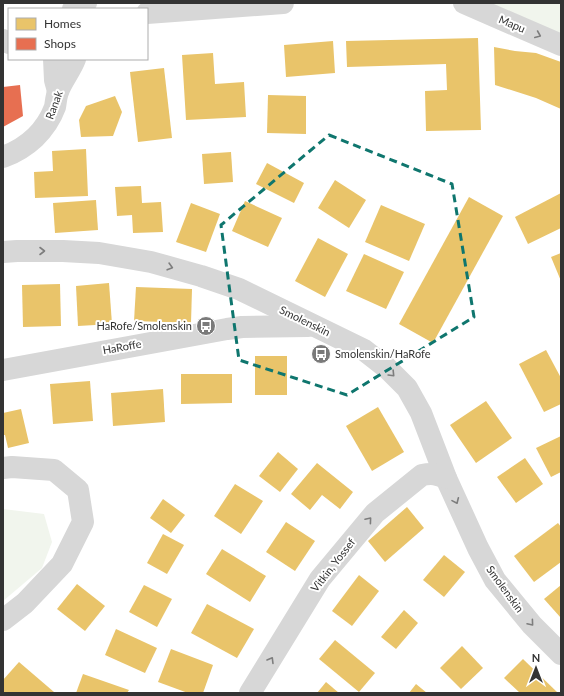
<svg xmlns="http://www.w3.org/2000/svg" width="564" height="696" font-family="Lato,sans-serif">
<rect width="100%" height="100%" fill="#fff"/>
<g fill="#f1f5ed">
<polygon points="478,3 561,3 561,38"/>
<polygon points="3,509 44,514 52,542 42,568 3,601"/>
</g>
<g fill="#e9c46a">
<polygon points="478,38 481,130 426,131 425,91 447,90 446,64 347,67 346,41"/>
<polygon points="333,41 335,73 286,77 284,45"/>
<polygon points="494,47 515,51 536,53 561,62 561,109 536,98 495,85"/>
<polygon points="213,53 215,84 244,82 246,117 186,120 182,55"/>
<polygon points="164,68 172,138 138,142 130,72"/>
<polygon points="268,95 306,96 306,134 267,133"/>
<polygon points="115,96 122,112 113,136 81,137 79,120 86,106"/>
<polygon points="86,149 88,196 35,198 34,172 53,171 52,151"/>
<polygon points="231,152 233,182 204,184 202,154"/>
<polygon points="267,163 304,183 294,203 256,184"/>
<polygon points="335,180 366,200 349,228 318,208"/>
<polygon points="141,186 142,203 161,202 163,232 133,233 132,215 117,216 115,187"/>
<polygon points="561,193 561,228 528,244 515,217"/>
<polygon points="469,197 503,216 433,343 399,324"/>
<polygon points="96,200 98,230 55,233 53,203"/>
<polygon points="245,201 282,218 268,247 232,231"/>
<polygon points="191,203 220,214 206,252 176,242"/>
<polygon points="381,205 425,224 409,261 365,242"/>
<polygon points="318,238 348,254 325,297 295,281"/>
<polygon points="561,253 561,281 551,257"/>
<polygon points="364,254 404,272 386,309 346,291"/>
<polygon points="109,283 112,324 78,326 76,286"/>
<polygon points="60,284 61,326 23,327 22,285"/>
<polygon points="136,287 192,289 191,323 134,321"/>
<polygon points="546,350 561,378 561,404 544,412 519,364"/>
<rect x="255" y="356" width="32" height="39"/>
<polygon points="181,374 232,374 232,403 181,404"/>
<polygon points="90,381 93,421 53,424 50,384"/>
<polygon points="163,389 165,422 113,426 111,393"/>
<polygon points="486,401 512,438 476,463 450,425"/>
<polygon points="378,407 404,452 372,471 346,426"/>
<polygon points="21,409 29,443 8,448 5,435 3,435 3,413"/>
<polygon points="561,436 561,472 551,477 536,448"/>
<polygon points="278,452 298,469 280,492 259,476"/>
<polygon points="525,458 543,484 516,503 497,477"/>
<polygon points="317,463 353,492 340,509 322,495 310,510 291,494"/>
<polygon points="235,484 263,501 241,534 214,516"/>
<polygon points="163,499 185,515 171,533 150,518"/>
<polygon points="407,507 424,528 385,562 368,541"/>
<polygon points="286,522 315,541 295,571 266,552"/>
<polygon points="558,523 561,527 561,562 534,582 514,556"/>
<polygon points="163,534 184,545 167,574 147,563"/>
<polygon points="222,549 266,576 250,602 206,574"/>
<polygon points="444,555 465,572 444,597 423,580"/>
<polygon points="359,575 379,591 352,626 332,611"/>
<polygon points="77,584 105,606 85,631 57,609"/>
<polygon points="144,585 172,599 157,627 129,612"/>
<polygon points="561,585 561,618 544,599"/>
<polygon points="207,604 254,629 237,658 191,633"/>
<polygon points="404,610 418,623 396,649 381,637"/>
<polygon points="116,629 157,648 145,673 105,655"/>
<polygon points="335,640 375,673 359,692 319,659"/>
<polygon points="462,646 483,668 461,689 440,668"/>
<polygon points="171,649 213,665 203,693 188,693 158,682"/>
<polygon points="523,659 558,693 520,693 504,678"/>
<polygon points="19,662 54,692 53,693 3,693 3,680"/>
<polygon points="83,674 129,690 127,693 76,693"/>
<polygon points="326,682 339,693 317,693"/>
<polygon points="416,684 427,693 409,693"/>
</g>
<polygon fill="#e76f51" points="20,85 23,116 3,127 3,87"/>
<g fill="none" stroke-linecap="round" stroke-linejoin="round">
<g stroke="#d7d7d7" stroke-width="22">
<polyline points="464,3 561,45"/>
<polyline points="73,9 86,3"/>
<polyline points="147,13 283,3"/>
<polyline points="3,40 9,43"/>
<polyline points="54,59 55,80 58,91"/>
<path d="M3 157C27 148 46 131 55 107 56 102 56 97 58 92 61 82 71 70 75 59"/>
<polyline points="3,252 17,251 63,251 99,253 151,262 201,276 239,289 364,350 387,368 407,388 421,413 446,478 478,548 495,580 532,625 561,654"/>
<polyline points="3,370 227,329 242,327 308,326"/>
<polyline points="3,468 12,467 54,470 78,490 83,522 62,564 25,603 3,620"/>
<path d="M250 693 320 579 375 513 422 475C432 473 437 474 446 478"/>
</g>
</g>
<defs><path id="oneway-chevron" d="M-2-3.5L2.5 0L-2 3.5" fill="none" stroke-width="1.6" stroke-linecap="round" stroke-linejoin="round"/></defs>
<g stroke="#7d7d7d">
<use href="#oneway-chevron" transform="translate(538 35) rotate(23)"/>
<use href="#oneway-chevron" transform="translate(42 251)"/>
<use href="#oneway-chevron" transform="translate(170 267) rotate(16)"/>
<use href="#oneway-chevron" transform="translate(392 374) rotate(46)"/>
<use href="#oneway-chevron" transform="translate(456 501) rotate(66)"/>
<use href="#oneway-chevron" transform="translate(369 520) rotate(-50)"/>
<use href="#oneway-chevron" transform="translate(531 623) rotate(50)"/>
<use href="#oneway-chevron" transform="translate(271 660) rotate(-59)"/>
</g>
<path fill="none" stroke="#0f766e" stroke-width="3" stroke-dasharray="8 5" stroke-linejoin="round" d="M329 135 452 184 474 317 347 395 239 360 221 225Z"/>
<defs>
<symbol id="bus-disc" viewBox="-11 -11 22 22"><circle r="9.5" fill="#7a7a7a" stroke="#fff"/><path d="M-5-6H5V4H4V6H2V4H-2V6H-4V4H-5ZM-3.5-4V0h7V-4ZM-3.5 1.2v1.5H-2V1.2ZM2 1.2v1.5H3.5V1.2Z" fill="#fff"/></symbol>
</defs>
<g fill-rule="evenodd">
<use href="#bus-disc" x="195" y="315" width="22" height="22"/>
<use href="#bus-disc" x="310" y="343" width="22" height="22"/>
</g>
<g text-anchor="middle" stroke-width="4" stroke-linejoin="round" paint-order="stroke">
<g font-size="11" fill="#333" stroke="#fff">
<text transform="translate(512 24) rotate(23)" y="4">Mapu</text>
<text transform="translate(54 105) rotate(-70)" y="4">Ranak</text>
<text transform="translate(305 321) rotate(26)" y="4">Smolenskin</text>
<text transform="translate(122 347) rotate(-10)" y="4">HaRoffe</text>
<text transform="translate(333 565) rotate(-52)" y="4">Vitkin, Yossef</text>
<text transform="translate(505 589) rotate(54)" y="4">Smolenskin</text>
</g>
<g font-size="11" fill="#333" stroke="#fff" text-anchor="end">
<text x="192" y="330">HaRofe/Smolenskin</text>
<text x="335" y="358" text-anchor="start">Smolenskin/HaRofe</text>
</g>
</g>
<rect width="564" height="696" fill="none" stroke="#333333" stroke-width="8"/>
<rect x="8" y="8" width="140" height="52" fill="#ffffff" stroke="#adadad"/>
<rect x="16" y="18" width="20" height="12" fill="#e9c46a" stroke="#adadad"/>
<text x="44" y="28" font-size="12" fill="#333333">Homes</text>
<rect x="16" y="38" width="20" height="12" fill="#e76f51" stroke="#adadad"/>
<text x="44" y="48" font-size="12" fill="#333333">Shops</text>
<g transform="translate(536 668)" stroke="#ffffff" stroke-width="3" paint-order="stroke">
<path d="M0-3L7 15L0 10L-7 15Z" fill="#333333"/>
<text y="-6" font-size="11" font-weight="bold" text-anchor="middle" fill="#333333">N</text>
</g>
</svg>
